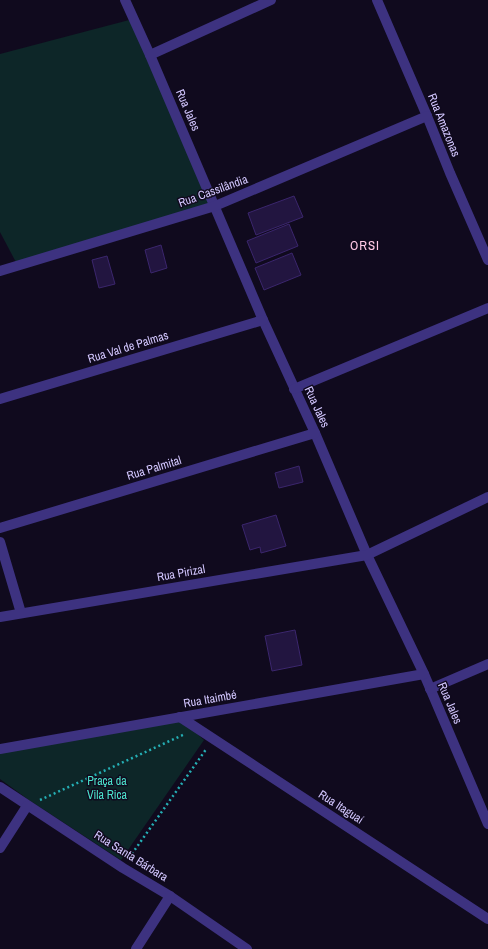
<svg xmlns="http://www.w3.org/2000/svg" width="488" height="949" font-family="'Archivo Narrow',sans-serif">
<rect width="100%" height="100%" fill="#100a1e"/>
<g fill="#0d2628">
<polygon points="133,19 215,206 18,266 0,232 0,54"/>
<polygon points="178,721 194,731 204,740 121,860 29,800 0,779 0,753"/>
</g>
<g fill="#221540" stroke="#3b266d">
<polygon points="294,196 303,217 256,235 248,213"/>
<polygon points="289,224 298,246 256,263 247,241"/>
<polygon points="161,245 167,268 151,273 145,250"/>
<polygon points="292,253 301,275 264,290 255,268"/>
<polygon points="107,256 115,284 99,288 92,260"/>
<polygon points="299,466 303,482 279,488 275,473"/>
<polygon points="276,515 286,546 261,553 260,547 250,550 242,525"/>
<polygon points="295,630 302,665 272,671 265,636"/>
</g>
<g fill="none" stroke-linecap="round" stroke-linejoin="round">
<g stroke="#25afb5" stroke-width="2.5" stroke-dasharray="2 3" stroke-linecap="butt">
<polyline points="40,800 185,734"/>
<polyline points="129,858 207,748"/>
</g>
<g stroke="#3d3280" stroke-width="10">
<polyline points="125,0 150,55 263,320 315,433 367,555 424,674 488,824"/>
<polyline points="377,0 427,116 450,173 488,260"/>
<polyline points="150,55 271,0"/>
<polyline points="0,271 215,206 427,116"/>
<polyline points="294,389 488,308"/>
<polyline points="0,399 263,320"/>
<polyline points="0,528 315,433"/>
<polyline points="0,542 21,613"/>
<polyline points="0,617 367,555 488,497"/>
<polyline points="430,689 488,664"/>
<polyline points="180,717 488,919"/>
<polyline points="0,749 424,674"/>
<polyline points="0,787 123,868 170,896 247,949"/>
<polyline points="0,848 27,806"/>
<polyline points="136,949 170,896"/>
</g>
</g>
<g text-anchor="middle" stroke-width="3" stroke-linejoin="round" paint-order="stroke">
<g font-size="12" fill="#d3c7ff" stroke="#100a1e">
<text transform="translate(188 110) rotate(67)" y="4">Rua Jales</text>
<text transform="translate(444 125) rotate(68)" y="4">Rua Amazonas</text>
<text transform="translate(213 191) rotate(-20)" y="4">Rua Cassilândia</text>
<text transform="translate(128 347) rotate(-17)" y="4">Rua Val de Palmas</text>
<text transform="translate(317 407) rotate(65)" y="4">Rua Jales</text>
<text transform="translate(154 468) rotate(-17)" y="4">Rua Palmital</text>
<text transform="translate(181 573) rotate(-10)" y="4">Rua Pirizal</text>
<text transform="translate(210 699) rotate(-10)" y="4">Rua Itaimbé</text>
<text transform="translate(450 703) rotate(67)" y="4">Rua Jales</text>
<text transform="translate(341 807) rotate(33)" y="4">Rua Itaguaí</text>
<text transform="translate(131 856) rotate(32)" y="4">Rua Santa Bárbara</text>
</g>
<g font-size="12" fill="#4ce6cf" stroke="#100a1e">
<text x="107" y="785">Praça da<tspan x="107" dy="14">Vila Rica</tspan></text>
</g>
<g font-size="13" letter-spacing="1" fill="#ffc9e6" stroke="#100a1e">
<text x="365" y="250">ORSI</text>
</g>
</g>
</svg>
